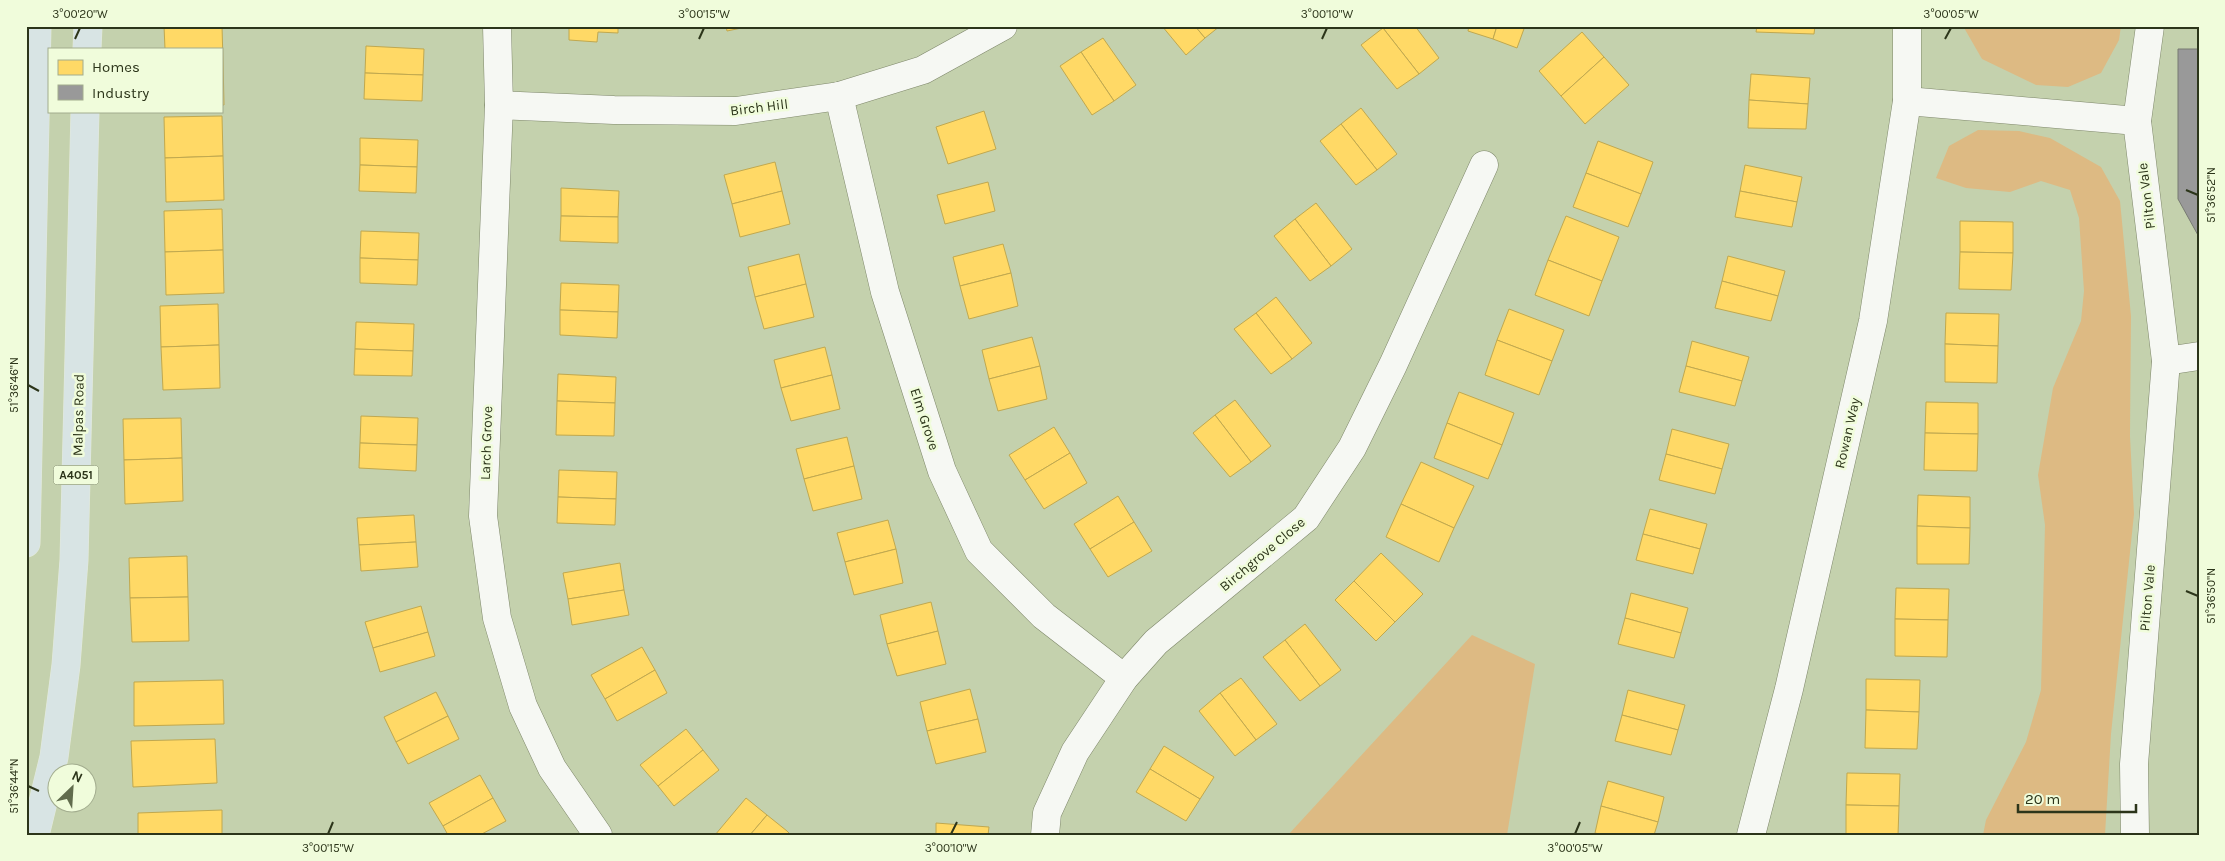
<svg xmlns="http://www.w3.org/2000/svg" width="2225" height="861" font-family="Karla,sans-serif">
<rect width="100%" height="100%" fill="#c4d1ad"/>
<g fill="#ddba83">
<polygon points="1963,26 2121,26 2119,40 2101,73 2068,87 2036,85 1982,59"/>
<polygon points="1978,130 2019,131 2050,138 2101,167 2120,201 2131,316 2130,436 2134,514 2111,734 2105,835 1983,835 1986,820 2026,742 2041,690 2045,525 2038,475 2053,388 2081,321 2084,291 2079,218 2070,190 2041,181 2010,192 1966,188 1936,178 1949,146"/>
<polygon points="1472,635 1535,664 1507,835 1288,835"/>
</g>
<g fill="#ffd966" stroke="#c0a84f">
<polygon points="164,26 222,26 223,61 221,61 221,49 165,49"/>
<polygon points="569,26 618,26 618,33 598,32 597,42 569,40"/>
<polygon points="726,26 751,26 727,31"/>
<polygon points="1162,26 1195,26 1205,38 1186,55"/>
<polygon points="1195,26 1220,26 1205,38"/>
<polygon points="1385,26 1415,26 1439,58 1419,74 1383,28"/>
<polygon points="1469,26 1497,26 1493,39 1468,31"/>
<polygon points="1497,26 1525,26 1517,48 1493,39"/>
<polygon points="1757,26 1815,26 1814,34 1756,32"/>
<polygon points="1383,28 1419,74 1397,89 1361,45"/>
<polygon points="1582,32 1604,57 1561,96 1539,71"/>
<polygon points="1103,38 1136,85 1114,101 1081,52"/>
<polygon points="366,46 424,49 423,75 365,73"/>
<polygon points="1081,52 1114,101 1092,115 1060,66"/>
<polygon points="1604,57 1629,85 1585,124 1561,96"/>
<polygon points="221,61 223,61 224,105 221,105"/>
<polygon points="365,73 423,75 422,101 364,99"/>
<polygon points="1751,74 1810,78 1808,104 1749,100"/>
<polygon points="1749,100 1808,104 1806,129 1748,128"/>
<polygon points="1361,108 1397,154 1377,170 1341,124"/>
<polygon points="984,111 996,149 948,164 936,127"/>
<polygon points="222,116 223,156 165,158 164,117"/>
<polygon points="1341,124 1377,170 1356,185 1320,141"/>
<polygon points="360,138 418,140 417,167 360,165"/>
<polygon points="1598,141 1653,162 1641,194 1586,173"/>
<polygon points="223,156 224,200 166,202 165,158"/>
<polygon points="775,162 782,191 732,204 724,175"/>
<polygon points="360,165 417,167 416,193 359,191"/>
<polygon points="1745,165 1802,177 1797,202 1740,191"/>
<polygon points="1586,173 1641,194 1628,227 1573,207"/>
<polygon points="988,182 995,211 945,224 937,195"/>
<polygon points="561,188 619,191 618,217 561,216"/>
<polygon points="782,191 790,224 740,237 732,204"/>
<polygon points="1740,191 1797,202 1792,227 1735,217"/>
<polygon points="1316,203 1352,249 1331,266 1295,219"/>
<polygon points="222,209 223,250 165,252 164,211"/>
<polygon points="561,216 618,217 618,243 560,241"/>
<polygon points="1566,216 1619,237 1602,281 1548,260"/>
<polygon points="1295,219 1331,266 1310,281 1274,236"/>
<polygon points="1960,221 2013,222 2013,253 1960,252"/>
<polygon points="361,231 419,233 418,260 360,258"/>
<polygon points="1003,244 1011,273 960,286 953,257"/>
<polygon points="223,250 224,293 166,295 165,252"/>
<polygon points="1960,252 2013,253 2011,290 1959,289"/>
<polygon points="799,254 806,284 755,297 748,267"/>
<polygon points="1728,256 1785,271 1778,296 1722,281"/>
<polygon points="360,258 418,260 417,285 360,283"/>
<polygon points="1548,260 1602,281 1589,316 1535,295"/>
<polygon points="1011,273 1018,306 969,319 960,286"/>
<polygon points="1722,281 1778,296 1771,321 1715,308"/>
<polygon points="561,283 619,285 618,312 560,310"/>
<polygon points="806,284 814,317 764,329 755,297"/>
<polygon points="1276,297 1312,343 1292,359 1256,313"/>
<polygon points="218,304 219,345 161,347 160,306"/>
<polygon points="1509,309 1564,330 1552,361 1497,340"/>
<polygon points="560,310 618,312 617,338 560,335"/>
<polygon points="1256,313 1292,359 1271,374 1234,329"/>
<polygon points="1946,313 1999,314 1998,346 1945,344"/>
<polygon points="356,322 414,324 413,351 355,349"/>
<polygon points="1032,337 1040,366 989,379 982,350"/>
<polygon points="1497,340 1552,361 1539,395 1485,375"/>
<polygon points="1692,341 1749,357 1742,381 1686,366"/>
<polygon points="1945,344 1998,346 1997,383 1945,382"/>
<polygon points="219,345 220,388 163,390 161,347"/>
<polygon points="825,347 832,375 781,388 774,360"/>
<polygon points="355,349 413,351 412,376 354,375"/>
<polygon points="1040,366 1047,399 998,411 989,379"/>
<polygon points="1686,366 1742,381 1735,406 1679,392"/>
<polygon points="558,374 616,377 615,403 557,401"/>
<polygon points="832,375 840,409 791,421 781,388"/>
<polygon points="1459,392 1514,413 1502,445 1447,423"/>
<polygon points="1235,400 1271,446 1251,462 1215,415"/>
<polygon points="557,401 615,403 614,436 556,435"/>
<polygon points="1926,402 1978,403 1978,434 1925,433"/>
<polygon points="1215,415 1251,462 1230,477 1193,433"/>
<polygon points="361,416 418,418 417,445 360,443"/>
<polygon points="181,418 182,458 124,460 123,419"/>
<polygon points="1447,423 1502,445 1488,479 1434,458"/>
<polygon points="1054,427 1070,453 1025,480 1009,455"/>
<polygon points="1672,429 1729,444 1722,469 1666,454"/>
<polygon points="1925,433 1978,434 1977,471 1924,470"/>
<polygon points="847,437 854,466 804,479 796,449"/>
<polygon points="360,443 417,445 416,471 359,468"/>
<polygon points="1070,453 1087,483 1044,509 1025,480"/>
<polygon points="1666,454 1722,469 1715,494 1659,480"/>
<polygon points="182,458 183,501 125,504 124,460"/>
<polygon points="1421,462 1474,486 1454,528 1401,504"/>
<polygon points="854,466 862,499 813,511 804,479"/>
<polygon points="559,470 617,472 616,499 558,497"/>
<polygon points="1918,495 1970,497 1970,528 1917,526"/>
<polygon points="1118,496 1134,522 1090,549 1074,524"/>
<polygon points="558,497 616,499 615,525 557,523"/>
<polygon points="1401,504 1454,528 1439,562 1386,537"/>
<polygon points="1650,509 1707,524 1700,549 1643,534"/>
<polygon points="414,515 416,542 359,545 357,518"/>
<polygon points="888,520 896,549 845,562 837,533"/>
<polygon points="1134,522 1152,551 1108,577 1090,549"/>
<polygon points="1917,526 1970,528 1969,564 1917,564"/>
<polygon points="1643,534 1700,549 1693,574 1636,560"/>
<polygon points="416,542 418,567 361,571 359,545"/>
<polygon points="896,549 903,583 854,595 845,562"/>
<polygon points="1381,553 1423,594 1395,622 1354,581"/>
<polygon points="187,556 188,597 130,598 129,558"/>
<polygon points="620,563 624,590 568,599 563,573"/>
<polygon points="1354,581 1395,622 1376,641 1335,600"/>
<polygon points="1896,588 1949,589 1948,620 1895,619"/>
<polygon points="624,590 629,615 572,625 568,599"/>
<polygon points="1631,593 1688,608 1681,633 1625,618"/>
<polygon points="188,597 189,641 132,642 130,598"/>
<polygon points="931,602 938,631 887,644 880,615"/>
<polygon points="421,606 428,632 373,648 365,622"/>
<polygon points="1625,618 1681,633 1674,658 1618,644"/>
<polygon points="1895,619 1948,620 1947,657 1895,656"/>
<polygon points="1305,624 1341,670 1320,686 1285,640"/>
<polygon points="938,631 946,664 897,676 887,644"/>
<polygon points="428,632 435,656 380,672 373,648"/>
<polygon points="1285,640 1320,686 1300,701 1263,657"/>
<polygon points="642,647 655,670 605,699 591,675"/>
<polygon points="655,670 667,693 617,721 605,699"/>
<polygon points="1241,678 1277,724 1256,740 1220,693"/>
<polygon points="1866,679 1920,680 1919,712 1866,710"/>
<polygon points="223,680 224,724 134,726 134,682"/>
<polygon points="970,689 978,719 927,731 920,702"/>
<polygon points="1628,690 1685,705 1678,730 1622,715"/>
<polygon points="436,692 448,716 396,742 384,717"/>
<polygon points="1220,693 1256,740 1235,756 1199,711"/>
<polygon points="1866,710 1919,712 1917,749 1865,748"/>
<polygon points="1622,715 1678,730 1671,755 1615,741"/>
<polygon points="448,716 459,739 408,764 396,742"/>
<polygon points="978,719 986,752 936,764 927,731"/>
<polygon points="686,729 703,750 658,786 640,765"/>
<polygon points="215,739 217,783 133,787 131,741"/>
<polygon points="1164,746 1214,777 1200,799 1150,769"/>
<polygon points="703,750 719,770 674,806 658,786"/>
<polygon points="1150,769 1200,799 1186,821 1136,792"/>
<polygon points="1847,773 1900,774 1899,806 1846,805"/>
<polygon points="480,775 493,798 443,826 429,803"/>
<polygon points="1608,781 1664,797 1658,822 1601,806"/>
<polygon points="493,798 506,821 480,835 448,835 443,826"/>
<polygon points="746,798 767,815 750,835 715,835"/>
<polygon points="1846,805 1899,806 1898,835 1846,835"/>
<polygon points="1601,806 1658,822 1654,835 1604,835 1595,833"/>
<polygon points="222,810 222,835 138,835 138,813"/>
<polygon points="767,815 787,831 791,835 750,835"/>
<polygon points="936,823 989,827 988,835 936,835"/>
</g>
<polygon fill="#999" stroke="#787b73" points="2178,49 2199,49 2199,237 2178,199"/>
<g fill="none" stroke-linecap="round" stroke-linejoin="round">
<defs>
<g id="street">
<polyline points="497,26 499,105 483,516 497,618 523,706 552,768 598,835"/>
<polyline points="839,96 885,292 942,471 979,551 1044,616 1124,678"/>
<polyline points="1907,101 2137,121"/>
<polyline points="499,105 614,110 736,111 839,96 923,70 1003,26"/>
<polyline points="2166,361 2199,356"/>
<polyline points="1045,835 1047,813 1075,752 1124,678 1156,642 1306,518 1352,448 1393,365 1484,165"/>
<polyline points="1751,835 1789,689 1873,321 1907,101 1907,26"/>
<polyline points="2135,835 2134,764 2166,361 2137,121 2150,26"/>
</g>
<g id="primary">
<polyline points="87,49 88,26"/>
<polyline points="26,543 37,26"/>
<polyline points="35,835 54,757 66,665 74,560 85,111"/>
</g>
</defs>
<use href="#street" stroke="#7e876a" stroke-width="29"/>
<use href="#primary" stroke="#e4eada" stroke-width="29"/>
<use href="#street" stroke="#f6f8f3" stroke-width="28"/>
<use href="#primary" stroke="#d8e4e4" stroke-width="28"/>
</g>
<path fill="none" stroke="#2c351a" stroke-width="2" d="M75 39 80 28M699 39 704 28M1322 39 1327 28M1945 39 1951 28M2186 190 2198 195M28 385 39 391M2186 591 2198 596M28 786 39 791M328 834 333 822M951 834 957 822M1575 834 1580 822"/>
<g text-anchor="middle" stroke-width="5" stroke-linejoin="round" paint-order="stroke">
<rect fill="#f0fcdb" stroke="#677154" stroke-width="1" x="53.5" y="465.5" width="45" height="19" rx="4"/>
<g font-size="12" font-weight="bold" fill="#2c351a">
<text x="76" y="479">A4051</text>
</g>
<g font-size="14" fill="#2c351a" stroke="#f0fcdb">
<text transform="translate(759 107) rotate(-7)" y="5">Birch Hill</text>
<text transform="translate(2146 196) rotate(-97)" y="5">Pilton Vale</text>
<text transform="translate(78 415) rotate(-89)" y="5">Malpas Road</text>
<text transform="translate(925 419) rotate(72)" y="5">Elm Grove</text>
<text transform="translate(1847 433) rotate(-77)" y="5">Rowan Way</text>
<text transform="translate(486 443) rotate(-88)" y="5">Larch Grove</text>
<text transform="translate(1262 554) rotate(-40)" y="5">Birchgrove Close</text>
<text transform="translate(2147 598) rotate(-85)" y="5">Pilton Vale</text>
</g>
</g>
<rect width="2225" height="861" fill="none" stroke="#f0fcdb" stroke-width="55"/>
<rect x="48" y="48" width="175" height="65" fill="#f0fcdb" stroke="#a2ac8e"/>
<rect x="58" y="60" width="25" height="15" fill="#ffd966" stroke="#a2ac8e"/>
<text x="92" y="72" font-size="15" fill="#2c351a">Homes</text>
<rect x="58" y="85" width="25" height="15" fill="#999999" stroke="#a2ac8e"/>
<text x="92" y="98" font-size="15" fill="#2c351a">Industry</text>
<g transform="translate(72 788) rotate(25)"><circle r="24" fill="#f0fcdb" stroke="#a2ac8e"/>
<path d="M0-4L9 19L0 12L-9 19Z" fill="#616c4d"/>
<text y="-8" font-size="14" font-weight="bold" text-anchor="middle" fill="#2c351a">N</text>
</g>
<path d="M2018 804v8h118v-8" fill="none" stroke="#2c351a" stroke-width="2.5"/>
<text x="2025" y="804" font-size="15" fill="#2c351a" stroke="#f0fcdb" stroke-width="4" paint-order="stroke">20 m</text>
<rect x="28" y="28" width="2170" height="806" fill="none" stroke="#2c351a" stroke-width="2"/>
<g font-size="12" text-anchor="middle" fill="#2c351a">
<text x="80" y="18">3°00'20"W</text>
<text x="704" y="18">3°00'15"W</text>
<text x="1327" y="18">3°00'10"W</text>
<text x="1951" y="18">3°00'05"W</text>
<text transform="translate(2211 195) rotate(-90)" y="4">51°36'52"N</text>
<text transform="translate(14 385) rotate(-90)" y="4">51°36'46"N</text>
<text transform="translate(2211 596) rotate(-90)" y="4">51°36'50"N</text>
<text transform="translate(14 786) rotate(-90)" y="4">51°36'44"N</text>
<text x="328" y="852">3°00'15"W</text>
<text x="951" y="852">3°00'10"W</text>
<text x="1575" y="852">3°00'05"W</text>
</g>
</svg>
